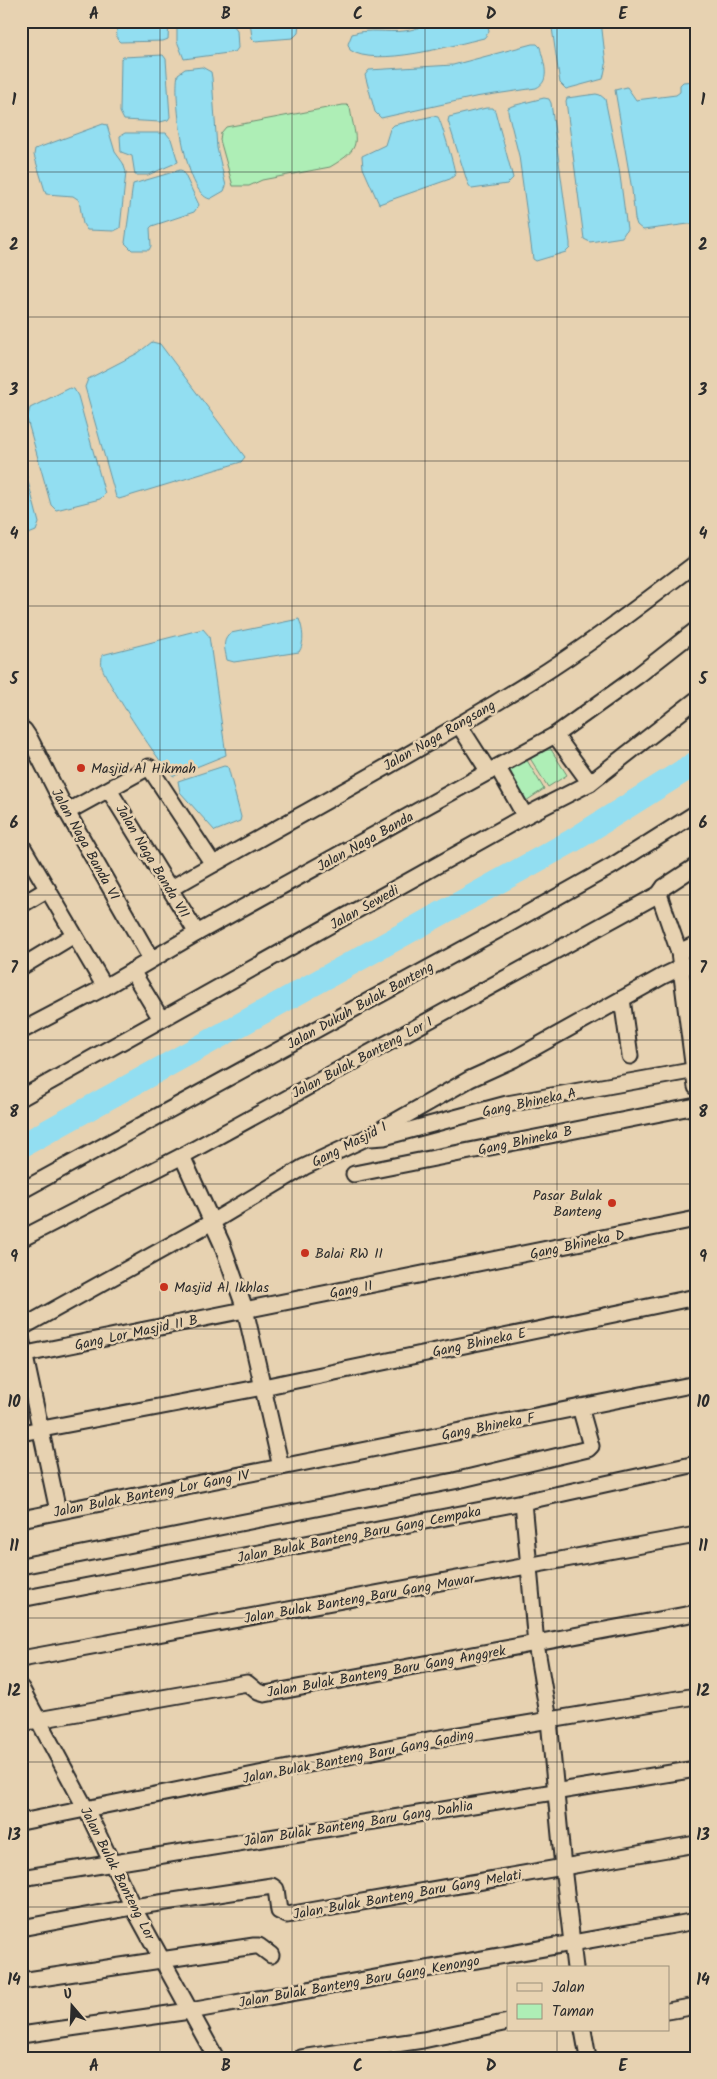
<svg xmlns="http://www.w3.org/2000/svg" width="717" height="2079" font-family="Kalam,sans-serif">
<rect width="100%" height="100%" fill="#e7d2b1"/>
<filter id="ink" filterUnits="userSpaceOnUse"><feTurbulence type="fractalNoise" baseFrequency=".02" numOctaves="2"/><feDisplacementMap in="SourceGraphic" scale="10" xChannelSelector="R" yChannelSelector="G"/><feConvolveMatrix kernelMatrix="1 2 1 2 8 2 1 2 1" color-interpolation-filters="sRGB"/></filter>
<g filter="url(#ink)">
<g fill="#aeeeb6" stroke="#6c8c70">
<path d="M343 105H347L350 108C356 143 364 147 330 167L262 180 249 186H233L220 140 221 133 226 127Z"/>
<polygon points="547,743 567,775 548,787 528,755"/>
<polygon points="525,757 544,789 526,801 506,769"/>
</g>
<g fill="#92def1" stroke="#6996a2">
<polygon points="116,21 169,21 168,39 163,41 120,42 117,39"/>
<polygon points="177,21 230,21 237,30 238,48 235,52 184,59 177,41"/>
<polygon points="250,21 299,21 298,33 293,38 255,41 252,38"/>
<path d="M435 21H487L489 32 484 38C454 45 375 68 350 50L348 44 352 34C370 28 386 33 404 31 415 30 425 25 435 21Z"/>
<polygon points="551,21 601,21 606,65 603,79 566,89 560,83"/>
<path d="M532 44H537L540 47C543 61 552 81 536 88L475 97 381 118 375 112 365 75 369 70 453 65Z"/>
<polygon points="163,55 166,59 170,117 168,120 160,122 124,120 120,112 121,59 123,57"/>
<path d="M202 67 211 72 212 78 217 148 226 186 224 191 210 199C185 194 173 97 178 74L185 69Z"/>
<polygon points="696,81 696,223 643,230 637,225 635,219 632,190 615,90 627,87 636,100 676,95 680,92 680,85 683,82"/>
<polygon points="596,94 600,95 605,99 619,168 627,229 622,237 590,242 584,239 566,101 567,98"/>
<polygon points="544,98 549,99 551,103 570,243 570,248 566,252 536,261 533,259 519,156 508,112 508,108 512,106"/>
<polygon points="486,108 493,108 495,111 513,178 507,184 472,189 468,184 448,121 449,117"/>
<path d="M433 116 438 117C441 121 456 171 455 175L450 179 379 204 363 168 362 156 385 145 390 129 394 125Z"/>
<polygon points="103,124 107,125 115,152 123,163 126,172 120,228 114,231 87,230 83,224 79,200 73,196 46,194 34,155 35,149"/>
<polygon points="125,133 166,133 171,139 178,162 148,175 135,175 132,156 121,152 120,136"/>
<polygon points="180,170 183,171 199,205 194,212 152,226 150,228 151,246 149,250 132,250 125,243 133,184"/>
<polygon points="152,342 160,344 245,457 241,462 119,499 116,497 85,387 88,379 138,353"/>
<polygon points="70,388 74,389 78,396 105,494 100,499 56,510 51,505 27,419 30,408"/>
<polygon points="21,455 39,523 36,531 21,537"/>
<path d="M299 619C303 629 305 643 299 652L234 662 227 660C225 649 221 641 231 633Z"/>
<path d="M203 629 209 636 226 755 174 776C165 773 105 680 102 667 101 664 102 659 102 655Z"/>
<polygon points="224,766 228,767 241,817 240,821 215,831 180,792 178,781"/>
</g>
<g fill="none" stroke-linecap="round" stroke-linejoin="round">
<polyline stroke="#92def1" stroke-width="24" points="21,1146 572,841 696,763"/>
<defs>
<g id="minor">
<polyline points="459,725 489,772"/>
<polyline points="21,729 24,730 30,739 67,812 151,959"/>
<polyline points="555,735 590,783"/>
<polyline points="498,768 525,816"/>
<polyline points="109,790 197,933"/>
<polyline points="67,812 149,767 213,864"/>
<polyline points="21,844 105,987"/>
<path d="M170 889C290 820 413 755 530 682 588 646 642 604 696 563"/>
<polyline points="659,894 679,952 696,1087"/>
<polyline points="21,905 48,889"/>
<polyline points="679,952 696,944"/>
<polyline points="21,967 74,935"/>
<polyline points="132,971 161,1019"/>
<polyline points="622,999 630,1056"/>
<polyline points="21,1031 105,987 197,933 555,735 636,677 696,630"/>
<polyline points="21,1098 525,816 590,783 696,700"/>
<polyline points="370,1138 384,1137 507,1104 696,1070"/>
<polyline points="182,1156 222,1244 245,1309 281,1467"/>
<polyline points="354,1174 696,1106"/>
<polyline points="21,1191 500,929 612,866 696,813"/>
<polyline points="21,1239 182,1156 659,894 664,887 696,866"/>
<polyline points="21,1328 212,1222 304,1167 366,1138 470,1079 514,1059 663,976 680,968 696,964"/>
<polyline points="21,1338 58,1511"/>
<polyline points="26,1354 696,1219"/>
<polyline points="21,1433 263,1387 696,1297"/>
<polyline points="523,1502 536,1644 549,1720 563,1867 575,1968"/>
<polyline points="21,1519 696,1384"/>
<polyline points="21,1566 454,1481 588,1449 591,1446 580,1407"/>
<polyline points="21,1599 523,1502 696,1464"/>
<polyline points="21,1659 696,1535"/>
<polyline points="21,1688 86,1809 133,1907 216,2058"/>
<polyline points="21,1723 247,1683 258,1692 265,1694 696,1613"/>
<polyline points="21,1822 428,1740 696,1696"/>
<polyline points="21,1878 696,1769"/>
<polyline points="21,1928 133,1907 272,1886 276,1889 279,1911 287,1915 696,1844"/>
<polyline points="21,1981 254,1946 259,1946 271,1955"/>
<polyline points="668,2011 696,2006"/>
<polyline points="583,2030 588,2058"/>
<polyline points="21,2035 190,2011 696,1921"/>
<polyline points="301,2058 423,2040 508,2022"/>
</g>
</defs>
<use href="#minor" stroke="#2b2b2b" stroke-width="19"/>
<use href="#minor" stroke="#e7d2b1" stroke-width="15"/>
</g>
</g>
<path fill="none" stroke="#2b2b2b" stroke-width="1" stroke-opacity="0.55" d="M160 21V2058M292 21V2058M425 21V2058M557 21V1968M21 172H696M21 317H696M21 461H696M21 606H696M21 750H696M21 895H696M21 1040H696M21 1184H696M21 1329H696M21 1473H696M21 1618H696M21 1762H696M21 1907H696M557 2030V2058"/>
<g fill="#c8321e" stroke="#e7d2b1" stroke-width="2">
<circle cx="81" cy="768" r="5"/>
<circle cx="612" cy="1203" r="5"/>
<circle cx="305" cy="1253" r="5"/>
<circle cx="164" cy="1287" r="5"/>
</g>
<g text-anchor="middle" stroke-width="5" stroke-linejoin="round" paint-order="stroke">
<g font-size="14" fill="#2b2b2b" stroke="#e7d2b1">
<text transform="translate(439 735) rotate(-30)" y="5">Jalan Naga Rangsang</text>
<text transform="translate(365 841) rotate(-29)" y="5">Jalan Naga Banda</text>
<text transform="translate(86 844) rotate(61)" y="5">Jalan Naga Banda VI</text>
<text transform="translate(153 861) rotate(59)" y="5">Jalan Naga Banda VII</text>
<text transform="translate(364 907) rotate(-29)" y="5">Jalan Sewedi</text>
<text transform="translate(360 1005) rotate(-29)" y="5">Jalan Dukuh Bulak Banteng</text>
<text transform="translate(362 1057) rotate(-28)" y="5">Jalan Bulak Banteng Lor I</text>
<text transform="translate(529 1102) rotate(-12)" y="5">Gang Bhineka A</text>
<text transform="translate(525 1140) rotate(-12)" y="5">Gang Bhineka B</text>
<text transform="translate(349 1144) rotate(-27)" y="5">Gang Masjid I</text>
<text transform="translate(577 1244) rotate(-12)" y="5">Gang Bhineka D</text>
<text transform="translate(351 1289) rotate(-11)" y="5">Gang II</text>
<text transform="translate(136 1332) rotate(-12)" y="5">Gang Lor Masjid II B</text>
<text transform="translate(479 1342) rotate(-12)" y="5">Gang Bhineka E</text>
<text transform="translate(488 1426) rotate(-11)" y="5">Gang Bhineka F</text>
<text transform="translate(151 1493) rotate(-11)" y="5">Jalan Bulak Banteng Lor Gang IV</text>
<text transform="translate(359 1534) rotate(-11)" y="5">Jalan Bulak Banteng Baru Gang Cempaka</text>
<text transform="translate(359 1598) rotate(-10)" y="5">Jalan Bulak Banteng Baru Gang Mawar</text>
<text transform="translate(386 1671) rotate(-10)" y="5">Jalan Bulak Banteng Baru Gang Anggrek</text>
<text transform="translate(358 1756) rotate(-11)" y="5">Jalan Bulak Banteng Baru Gang Gading</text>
<text transform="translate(358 1823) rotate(-9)" y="5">Jalan Bulak Banteng Baru Gang Dahlia</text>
<text transform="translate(118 1873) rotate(63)" y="5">Jalan Bulak Banteng Lor</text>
<text transform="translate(407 1894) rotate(-10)" y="5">Jalan Bulak Banteng Baru Gang Melati</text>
<text transform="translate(359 1981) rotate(-10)" y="5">Jalan Bulak Banteng Baru Gang Kenongo</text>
</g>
<g font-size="14" fill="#2b2b2b" stroke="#e7d2b1" text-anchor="start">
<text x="91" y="773">Masjid Al Hikmah</text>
<text x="602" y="1200" text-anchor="end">Pasar Bulak<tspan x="602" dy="16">Banteng</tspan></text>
<text x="315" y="1258">Balai RW II</text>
<text x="174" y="1292">Masjid Al Ikhlas</text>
</g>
</g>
<rect width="717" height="2079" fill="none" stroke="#e7d2b1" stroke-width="55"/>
<rect x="507" y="1966" width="162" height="65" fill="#e7d2b1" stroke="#9c8f7b"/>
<rect x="517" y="1983" width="25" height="8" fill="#e7d2b1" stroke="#9c8f7b"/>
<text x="552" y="1992" font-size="15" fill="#2b2b2b">Jalan</text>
<rect x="517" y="2004" width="25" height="15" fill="#aeeeb6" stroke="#9c8f7b"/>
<text x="552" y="2016" font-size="15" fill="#2b2b2b">Taman</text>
<g transform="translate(72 2006) rotate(341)" stroke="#e7d2b1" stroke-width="4" paint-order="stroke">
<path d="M0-4L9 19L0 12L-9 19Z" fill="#2b2b2b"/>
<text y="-8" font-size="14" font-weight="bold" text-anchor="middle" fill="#2b2b2b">U</text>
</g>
<rect x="28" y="28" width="662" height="2024" fill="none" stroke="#2b2b2b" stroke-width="2"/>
<g font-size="16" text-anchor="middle" font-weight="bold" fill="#2b2b2b">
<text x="94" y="19">A</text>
<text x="226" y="19">B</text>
<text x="358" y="19">C</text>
<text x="491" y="19">D</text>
<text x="623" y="19">E</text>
<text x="14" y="105">1</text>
<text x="703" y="105">1</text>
<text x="14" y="250">2</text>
<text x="703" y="250">2</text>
<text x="14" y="395">3</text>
<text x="703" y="395">3</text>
<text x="14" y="539">4</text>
<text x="703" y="539">4</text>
<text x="14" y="684">5</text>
<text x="703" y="684">5</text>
<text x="14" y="828">6</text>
<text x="703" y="828">6</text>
<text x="14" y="973">7</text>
<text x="703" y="973">7</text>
<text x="14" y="1117">8</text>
<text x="703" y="1117">8</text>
<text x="14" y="1262">9</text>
<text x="703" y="1262">9</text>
<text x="14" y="1407">10</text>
<text x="703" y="1407">10</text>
<text x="14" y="1551">11</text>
<text x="703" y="1551">11</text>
<text x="14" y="1696">12</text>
<text x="703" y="1696">12</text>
<text x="14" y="1840">13</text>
<text x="703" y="1840">13</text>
<text x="14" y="1985">14</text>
<text x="703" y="1985">14</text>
<text x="94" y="2071">A</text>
<text x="226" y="2071">B</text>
<text x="358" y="2071">C</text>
<text x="491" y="2071">D</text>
<text x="623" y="2071">E</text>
</g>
</svg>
